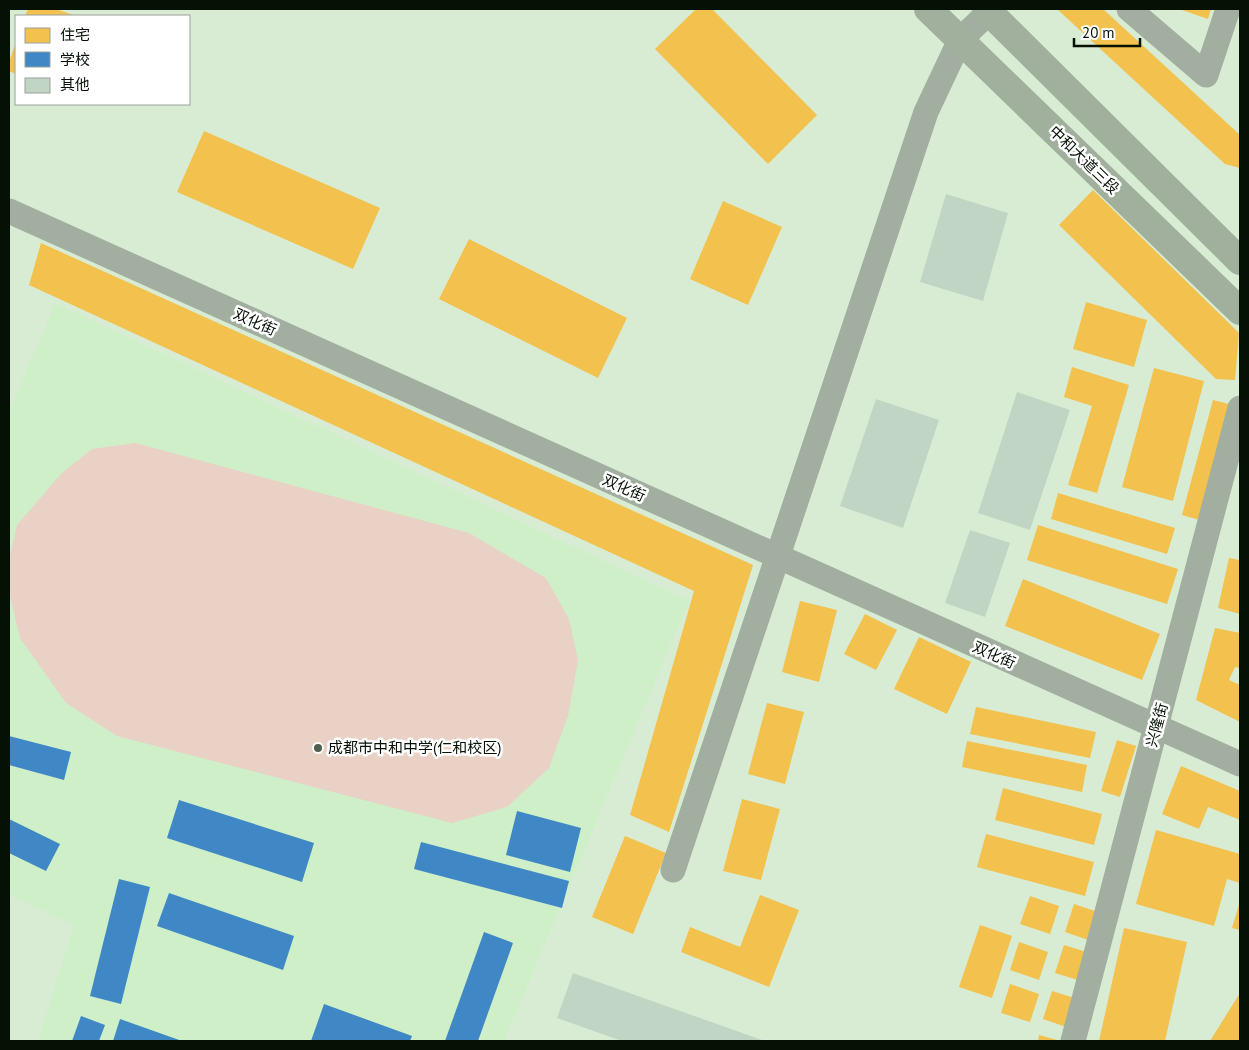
<svg xmlns="http://www.w3.org/2000/svg" width="1249" height="1050" font-family="'PT Sans','Noto Sans SC',sans-serif">
<rect width="100%" height="100%" fill="#d8ecd4"/>
<polygon fill="#ceefc8" points="55,303 689,601 504,1041 38,1041 74,925 9,894 9,413"/>
<polygon fill="#e9d1c5" points="135,443 469,533 546,578 569,619 578,660 568,716 549,768 507,807 452,823 117,736 66,703 20,638 9,592 9,559 17,525 61,474 92,449"/>
<g fill="#f2c14e">
<polygon points="28,9 56,9 76,16 25,16"/>
<polygon points="696,9 712,9 817,115 768,164 655,49"/>
<polygon points="1057,9 1103,9 1240,135 1240,168 1225,164"/>
<polygon points="1179,9 1211,9 1208,19"/>
<polygon points="16,42 16,74 9,71 9,62"/>
<polygon points="204,131 380,208 353,269 177,192"/>
<polygon points="1093,190 1239,333 1235,380 1216,379 1059,225"/>
<polygon points="723,201 782,227 748,305 690,279"/>
<polygon points="469,239 627,318 598,378 439,299"/>
<polygon points="41,243 753,565 669,832 630,815 694,591 29,285"/>
<polygon points="1086,302 1147,320 1134,367 1073,349"/>
<polygon points="1072,367 1129,385 1097,493 1068,485 1092,406 1064,397"/>
<polygon points="1154,368 1204,381 1173,501 1122,487"/>
<polygon points="1213,400 1233,405 1203,521 1182,515"/>
<polygon points="1058,493 1175,528 1167,554 1051,519"/>
<polygon points="1038,525 1178,569 1167,604 1027,560"/>
<polygon points="1229,558 1240,560 1240,614 1218,608"/>
<polygon points="1023,579 1160,634 1142,680 1005,626"/>
<polygon points="800,601 837,610 819,682 782,672"/>
<polygon points="865,614 897,630 876,670 844,654"/>
<polygon points="1215,628 1240,633 1240,668 1235,667 1229,680 1240,685 1240,722 1196,700"/>
<polygon points="919,637 971,662 947,714 894,689"/>
<polygon points="767,703 804,712 785,784 748,774"/>
<polygon points="976,707 1096,732 1090,758 970,734"/>
<polygon points="1117,740 1136,746 1120,797 1101,791"/>
<polygon points="967,741 1087,765 1082,792 962,767"/>
<polygon points="1181,766 1240,791 1240,820 1208,807 1199,829 1162,814"/>
<polygon points="1003,788 1102,814 1094,845 995,820"/>
<polygon points="742,799 780,809 761,880 723,871"/>
<polygon points="1156,830 1240,854 1240,883 1227,879 1214,926 1136,904"/>
<polygon points="986,834 1094,862 1085,896 977,867"/>
<polygon points="625,836 666,853 633,934 592,917"/>
<polygon points="760,895 799,910 769,987 681,952 690,927 740,947"/>
<polygon points="1030,896 1059,906 1050,934 1020,924"/>
<polygon points="1240,901 1240,930 1232,928"/>
<polygon points="1074,904 1104,914 1094,942 1065,932"/>
<polygon points="980,925 1012,936 992,998 959,987"/>
<polygon points="1124,928 1187,942 1165,1041 1099,1041"/>
<polygon points="1019,942 1048,952 1039,980 1010,970"/>
<polygon points="1064,945 1093,954 1084,982 1055,973"/>
<polygon points="1010,984 1039,994 1030,1022 1001,1013"/>
<polygon points="1052,991 1081,1000 1072,1029 1043,1019"/>
<polygon points="1240,993 1240,1041 1210,1041"/>
<polygon points="1039,1035 1061,1041 1038,1041"/>
</g>
<g fill="#3f88c5">
<polygon points="9,736 71,752 64,780 9,765"/>
<polygon points="179,800 314,843 302,882 167,838"/>
<polygon points="517,811 581,828 570,872 506,855"/>
<polygon points="9,819 60,844 46,871 9,853"/>
<polygon points="421,842 569,881 562,908 414,869"/>
<polygon points="119,879 150,887 121,1004 90,996"/>
<polygon points="169,893 294,936 283,970 157,926"/>
<polygon points="484,932 513,943 478,1041 445,1041"/>
<polygon points="324,1004 412,1036 410,1041 311,1041"/>
<polygon points="81,1016 105,1025 99,1041 72,1041"/>
<polygon points="120,1019 182,1041 113,1041"/>
</g>
<g fill="#c1d5c4">
<polygon points="946,194 1008,213 983,301 920,282"/>
<polygon points="1017,392 1070,410 1030,530 978,513"/>
<polygon points="876,399 939,420 903,528 840,506"/>
<polygon points="970,530 1010,543 985,617 945,603"/>
<polygon points="573,973 765,1041 622,1041 557,1018"/>
</g>
<g fill="none" stroke-linecap="round" stroke-linejoin="round">
<g stroke="#a2aea0" stroke-width="25">
<polyline points="1129,9 1206,75 1228,9"/>
<polyline points="9,211 1240,764"/>
<polyline points="673,870 926,112 960,40 989,12"/>
<polyline points="1073,1041 1240,408"/>
</g>
<g stroke="#a0b09d" stroke-width="28">
<polyline points="928,9 1240,311"/>
<polyline points="986,9 1240,261"/>
</g>
</g>
<circle fill="#4f5e4d" stroke="#fff" stroke-width="2" cx="318" cy="748" r="5"/>
<g text-anchor="middle" stroke-width="5" stroke-linejoin="round" paint-order="stroke">
<g font-size="15" fill="#051104" stroke="#fff">
<text transform="translate(1084 160) rotate(44)" y="5">中和大道三段</text>
<text transform="translate(255 322) rotate(24)" y="5">双化街</text>
<text transform="translate(624 488) rotate(24)" y="5">双化街</text>
<text transform="translate(994 655) rotate(24)" y="5">双化街</text>
<text transform="translate(1157 725) rotate(-75)" y="5">兴隆街</text>
</g>
<g font-size="15" fill="#051104" stroke="#fff" text-anchor="start">
<text x="328" y="753">成都市中和中学(仁和校区)</text>
</g>
</g>
<rect width="1249" height="1050" fill="none" stroke="#051104" stroke-width="20"/>
<rect x="15" y="15" width="175" height="90" fill="#ffffff" stroke="#9ba09b"/>
<rect x="25" y="28" width="25" height="15" fill="#f2c14e" stroke="#9ba09b"/>
<text x="60" y="40" font-size="15" fill="#051104">住宅</text>
<rect x="25" y="52" width="25" height="15" fill="#3f88c5" stroke="#9ba09b"/>
<text x="60" y="65" font-size="15" fill="#051104">学校</text>
<rect x="25" y="78" width="25" height="15" fill="#c1d5c4" stroke="#9ba09b"/>
<text x="60" y="90" font-size="15" fill="#051104">其他</text>
<path d="M1074 38v8h66v-8" fill="none" stroke="#051104" stroke-width="2.5"/>
<text x="1082" y="38" font-size="15" fill="#051104" stroke="#ffffff" stroke-width="4" paint-order="stroke">20 m</text>
</svg>
